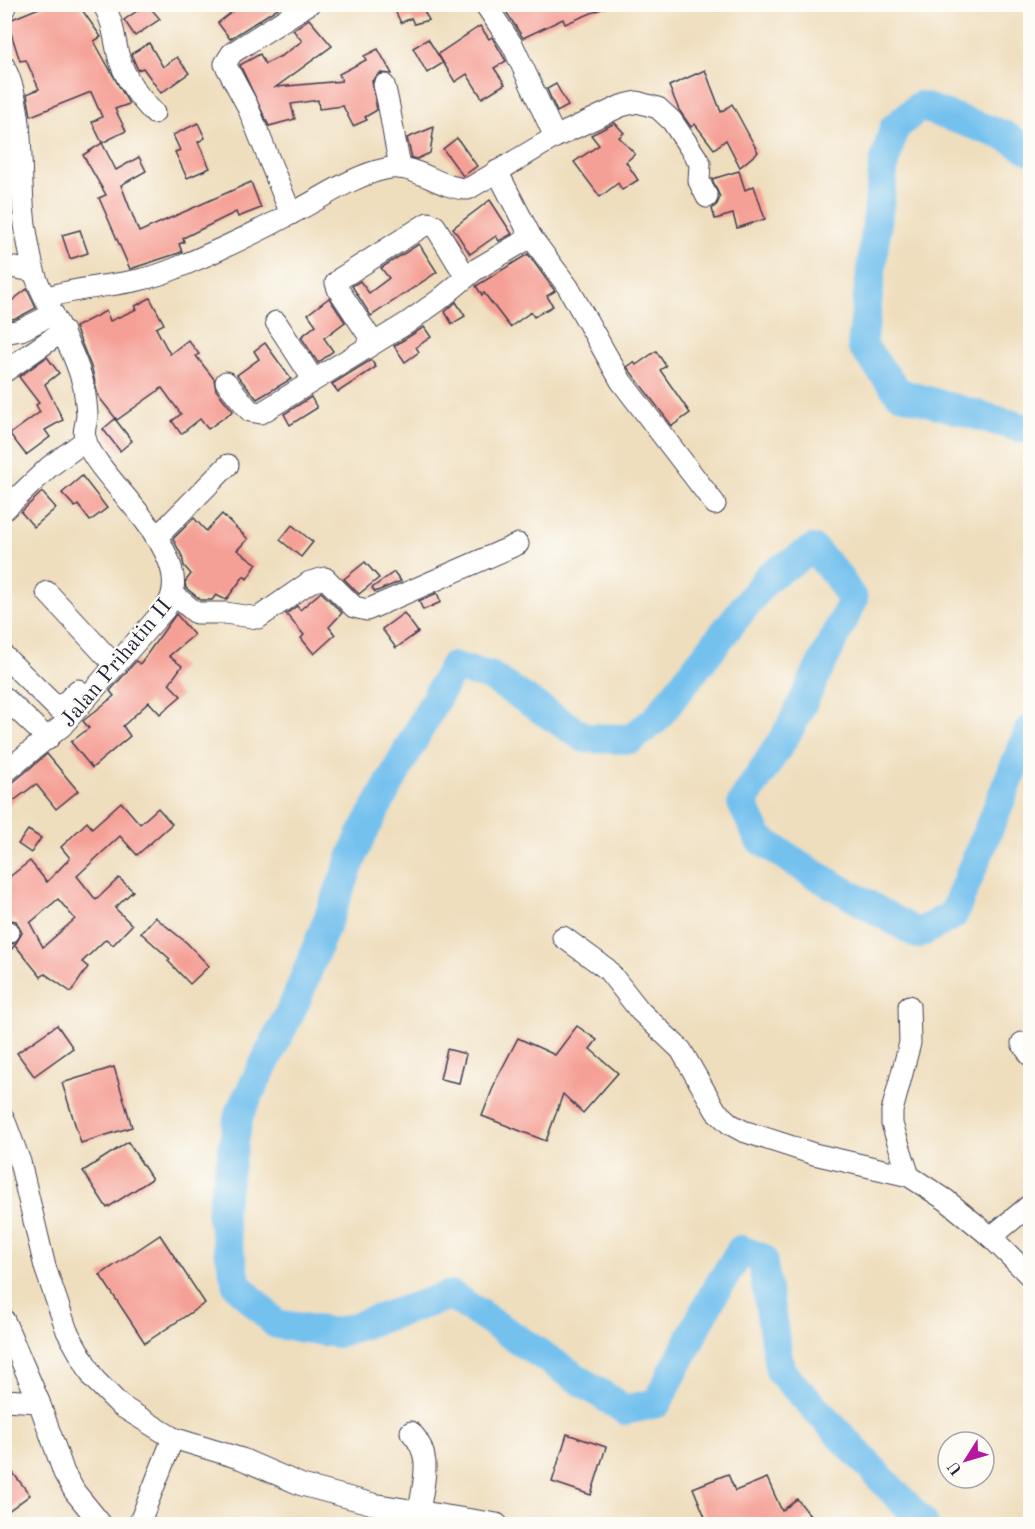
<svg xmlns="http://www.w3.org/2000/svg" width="1035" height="1529" font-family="'Old Standard TT',serif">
<rect width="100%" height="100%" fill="#fdfcf7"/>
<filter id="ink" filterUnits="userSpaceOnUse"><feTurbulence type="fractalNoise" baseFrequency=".0167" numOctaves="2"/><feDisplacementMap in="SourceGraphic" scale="12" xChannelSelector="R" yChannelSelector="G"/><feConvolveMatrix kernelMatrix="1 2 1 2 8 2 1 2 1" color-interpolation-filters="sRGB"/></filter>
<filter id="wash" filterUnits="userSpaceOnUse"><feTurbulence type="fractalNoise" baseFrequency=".008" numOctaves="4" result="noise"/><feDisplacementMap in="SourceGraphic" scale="24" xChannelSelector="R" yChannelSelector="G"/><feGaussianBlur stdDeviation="1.35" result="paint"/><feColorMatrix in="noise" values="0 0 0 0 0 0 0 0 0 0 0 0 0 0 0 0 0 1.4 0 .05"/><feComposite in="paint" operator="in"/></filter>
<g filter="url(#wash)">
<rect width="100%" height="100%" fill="#efdebe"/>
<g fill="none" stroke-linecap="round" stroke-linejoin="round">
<g stroke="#74c1ee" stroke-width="30">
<polyline points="1030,150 1003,135 920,106 894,128 884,164 862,346 899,393 1030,430"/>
<polyline points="924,1524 780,1371 762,1258 741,1250 713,1295 657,1403 625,1410 451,1295 336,1333 276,1324 237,1285 221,1214 239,1114 296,1000 360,838 453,667 490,676 585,738 631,739 655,720 768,577 813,549 836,574 853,600 790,728 742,803 759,839 809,871 918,934 953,915 1030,729"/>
</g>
</g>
<g id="blocks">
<g fill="#f5a096" fill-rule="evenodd">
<polygon points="49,4 78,4 101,37 94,41 129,104 115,109 126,131 102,143 92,122 102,117 91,92 31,116 27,94 39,89 26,60 20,61 7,21"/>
<polygon points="147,4 160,19 135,36 124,20"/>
<polygon points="242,4 284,4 230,39 218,23"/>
<polygon points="392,4 437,4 424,11 429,20 414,24 411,18 401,23"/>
<polygon points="513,4 611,4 611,5 565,24 563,19 523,38 505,10"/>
<polygon points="309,19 332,46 276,87 342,81 339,74 366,60 364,56 378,49 392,74 380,73 372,81 377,110 365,117 367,120 353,126 343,106 319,109 318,100 291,104 295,119 269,126 240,65 260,54 265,64 283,55 302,41 293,30"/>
<polygon points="480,26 489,39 492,37 506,61 494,68 505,84 482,98 467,74 455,82 438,54"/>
<polygon points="428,39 443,63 427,73 413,48"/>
<polygon points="149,43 163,67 177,57 189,73 161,93 143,68 138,70 131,54"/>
<polygon points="705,70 721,112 732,104 758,152 740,167 726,140 714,149 695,124 691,127 679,110 669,86"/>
<polygon points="556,84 568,106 557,112 547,89"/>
<polygon points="198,123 205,138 198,142 210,168 187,178 175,152 180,150 173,135"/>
<polygon points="615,123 624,133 619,137 635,154 626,162 638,180 622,190 618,183 600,197 574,162 599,145 591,135"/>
<polygon points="434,127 430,153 417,159 412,158 407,138"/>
<polygon points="457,138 477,166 463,176 443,149"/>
<polygon points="102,143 116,170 139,157 146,171 121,185 139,232 251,182 261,208 238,217 236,212 183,238 184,242 179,244 182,252 130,269 99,198 106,195 83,155"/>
<polygon points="739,171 745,190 754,186 765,219 737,228 733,214 715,219 712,209 717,204 720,197 712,179"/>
<polygon points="490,200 512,234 499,241 496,236 470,254 453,228"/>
<polygon points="80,230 88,253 70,259 62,235"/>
<polygon points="419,244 437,272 371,316 352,286 360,281 369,293 389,278 381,268"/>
<polygon points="528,254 555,291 547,296 553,306 534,317 531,312 510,327 484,293 482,295 476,286"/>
<polygon points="27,289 36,308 17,318 4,320 4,307"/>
<polygon points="150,298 164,324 156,328 170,354 188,340 199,354 196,356 214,379 216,390 233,411 208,429 200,419 181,434 172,421 181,414 162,388 117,420 98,396 92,369 75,327 106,311 110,321 137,309 135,306"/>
<polygon points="329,298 345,322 324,338 333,351 318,363 301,337 316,325 308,314"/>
<polygon points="456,302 465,316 452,324 445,312"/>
<polygon points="424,327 431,337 416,347 419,352 405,362 394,346"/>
<polygon points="265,343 291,379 257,399 237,375 259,359 254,351"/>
<polygon points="656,351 666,366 660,370 690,413 672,426 627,367 634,362 636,365"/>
<polygon points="47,357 59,373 45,384 63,420 45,430 50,437 26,455 10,434 40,412 36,405 39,403 19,377"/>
<polygon points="371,360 376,367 338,392 332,384"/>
<polygon points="311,397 317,408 290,425 284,414"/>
<polygon points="115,419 132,441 120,451 103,429"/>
<polygon points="82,476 107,508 90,521 78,505 75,507 62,493"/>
<polygon points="42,492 56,508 34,527 21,512"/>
<polygon points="222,514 248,539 237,550 257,564 247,579 244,576 226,600 216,595 212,600 201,600 186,588 185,582 191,574 184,566 182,556 173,539 194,518 206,531"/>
<polygon points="292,525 313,542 301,557 280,540"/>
<polygon points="365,562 379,578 359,594 344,579"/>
<polygon points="394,572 401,581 375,592 372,588"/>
<polygon points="321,592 342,613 329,627 335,635 314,654 301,638 304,635 286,614 297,606 300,610"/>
<polygon points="437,593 441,602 423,610 419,601"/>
<polygon points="404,613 418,632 396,648 382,629"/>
<polygon points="176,614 194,635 169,656 182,666 169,684 181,696 160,714 149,702 123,726 130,736 92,768 71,742 89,728 83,721 114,696 110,691 136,661 140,664"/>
<polygon points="47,754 78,791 56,809 36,784 4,808 4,786 12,783"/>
<path d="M121 802 140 824 158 808 172 824 137 855 120 836 77 876 96 900 119 878 133 891 115 908 132 925 113 945 106 939 82 962 88 967 71 992 45 974 41 977 15 945 4 958V945L16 943 22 933 16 921 4 919V881L30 861 47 882 70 858 61 847 87 822 92 828ZM58 899 75 919 43 947 30 923Z"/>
<polygon points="28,830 41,838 31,853 18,844"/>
<polygon points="155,917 187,943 209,966 190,984 168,961 170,959 141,933"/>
<polygon points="57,1025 73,1048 34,1076 17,1053"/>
<polygon points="577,1026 597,1040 590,1049 618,1073 583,1113 563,1094 546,1141 482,1116 496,1080 518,1038 555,1055"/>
<polygon points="447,1049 466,1054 459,1083 440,1079"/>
<polygon points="114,1067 132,1127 81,1143 62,1083"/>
<polygon points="128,1142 152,1179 107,1208 83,1171"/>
<polygon points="160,1235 205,1303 145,1343 100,1275"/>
<polygon points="567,1434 606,1447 591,1495 552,1482"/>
<polygon points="4,1461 30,1495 4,1514"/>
<polygon points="728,1474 735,1491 767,1478 782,1511 797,1499 810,1515 799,1524 708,1524 693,1488"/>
</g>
</g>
</g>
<g filter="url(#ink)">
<use href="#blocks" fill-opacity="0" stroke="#413e4f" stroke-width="1.5"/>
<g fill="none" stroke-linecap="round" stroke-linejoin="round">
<defs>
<g id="minor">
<path d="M103 4C114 22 114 39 119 58 126 80 138 96 154 113"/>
<polyline points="485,4 513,46 555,137"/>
<polyline points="4,9 6,4"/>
<path d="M4 66C28 113 17 178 26 231 29 247 31 265 37 280 52 317 75 349 84 388 85 396 87 408 87 416 86 426 82 432 86 442 104 486 203 558 165 609L62 726 4 773"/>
<path d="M384 85C392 113 393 140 401 168"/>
<polyline points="497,171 531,237 568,287 621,381 715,504"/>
<polyline points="291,214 247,105 225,64 232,53 309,4"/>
<polyline points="4,266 33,271"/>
<path d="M45 298C87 284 132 287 174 269 216 252 258 232 298 210 325 196 355 175 385 169 415 162 439 189 468 189L555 137 621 106 637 102 658 108 672 121 700 163 699 181 707 197"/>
<polyline points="276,322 313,379"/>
<polyline points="4,333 21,330 53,314"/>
<polyline points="373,342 338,289 336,283 341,278 428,223 435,226 466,277"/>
<polyline points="4,372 63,331"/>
<polyline points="226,382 250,411 261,413 407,323 439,300 475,270 531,237"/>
<polyline points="4,510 49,467 86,440"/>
<polyline points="156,538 228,465"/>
<polyline points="47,592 108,658"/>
<polyline points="172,600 178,598 196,613 225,613 258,618 310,582 325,578 354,607 367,610 518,544"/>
<polyline points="4,656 57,708 61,707 78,690"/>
<polyline points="4,697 48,739"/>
<polyline points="4,932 9,932"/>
<polyline points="563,937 607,969 640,1011 681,1050 716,1111 730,1124 743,1131 814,1154 909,1176 946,1200 991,1237"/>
<polyline points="909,1006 910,1043 892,1111 892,1124 909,1176"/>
<polyline points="1022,1043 1030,1055"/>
<polyline points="4,1119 20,1162 45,1267 67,1331 94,1379 121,1406 173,1438 242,1459 302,1485 373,1504 497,1524"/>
<polyline points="1030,1205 991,1237 1030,1276"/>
<polyline points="4,1320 39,1402 64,1473 75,1492 101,1524"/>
<polyline points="4,1400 39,1402"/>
<path d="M411 1432C434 1457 423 1481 419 1513"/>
<polyline points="139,1524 173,1438"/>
</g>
</defs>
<use href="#minor" stroke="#413e4f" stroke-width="23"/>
<use href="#minor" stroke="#fff" stroke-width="21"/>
</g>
</g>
<g text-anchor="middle" stroke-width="4.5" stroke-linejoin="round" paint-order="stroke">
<g font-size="22" fill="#22223b" stroke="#fdfcf7">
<text transform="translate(115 662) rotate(-50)" y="8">Jalan Prihatin II</text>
</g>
</g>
<rect width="1035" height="1529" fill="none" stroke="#fdfcf7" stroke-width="24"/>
<g transform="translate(966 1460) rotate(233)"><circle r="28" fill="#fdfcf7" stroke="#a5a5ac" stroke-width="1.5"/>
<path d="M0-4.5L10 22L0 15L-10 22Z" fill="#b5179e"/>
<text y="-9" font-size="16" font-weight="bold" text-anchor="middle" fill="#22223b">U</text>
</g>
</svg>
